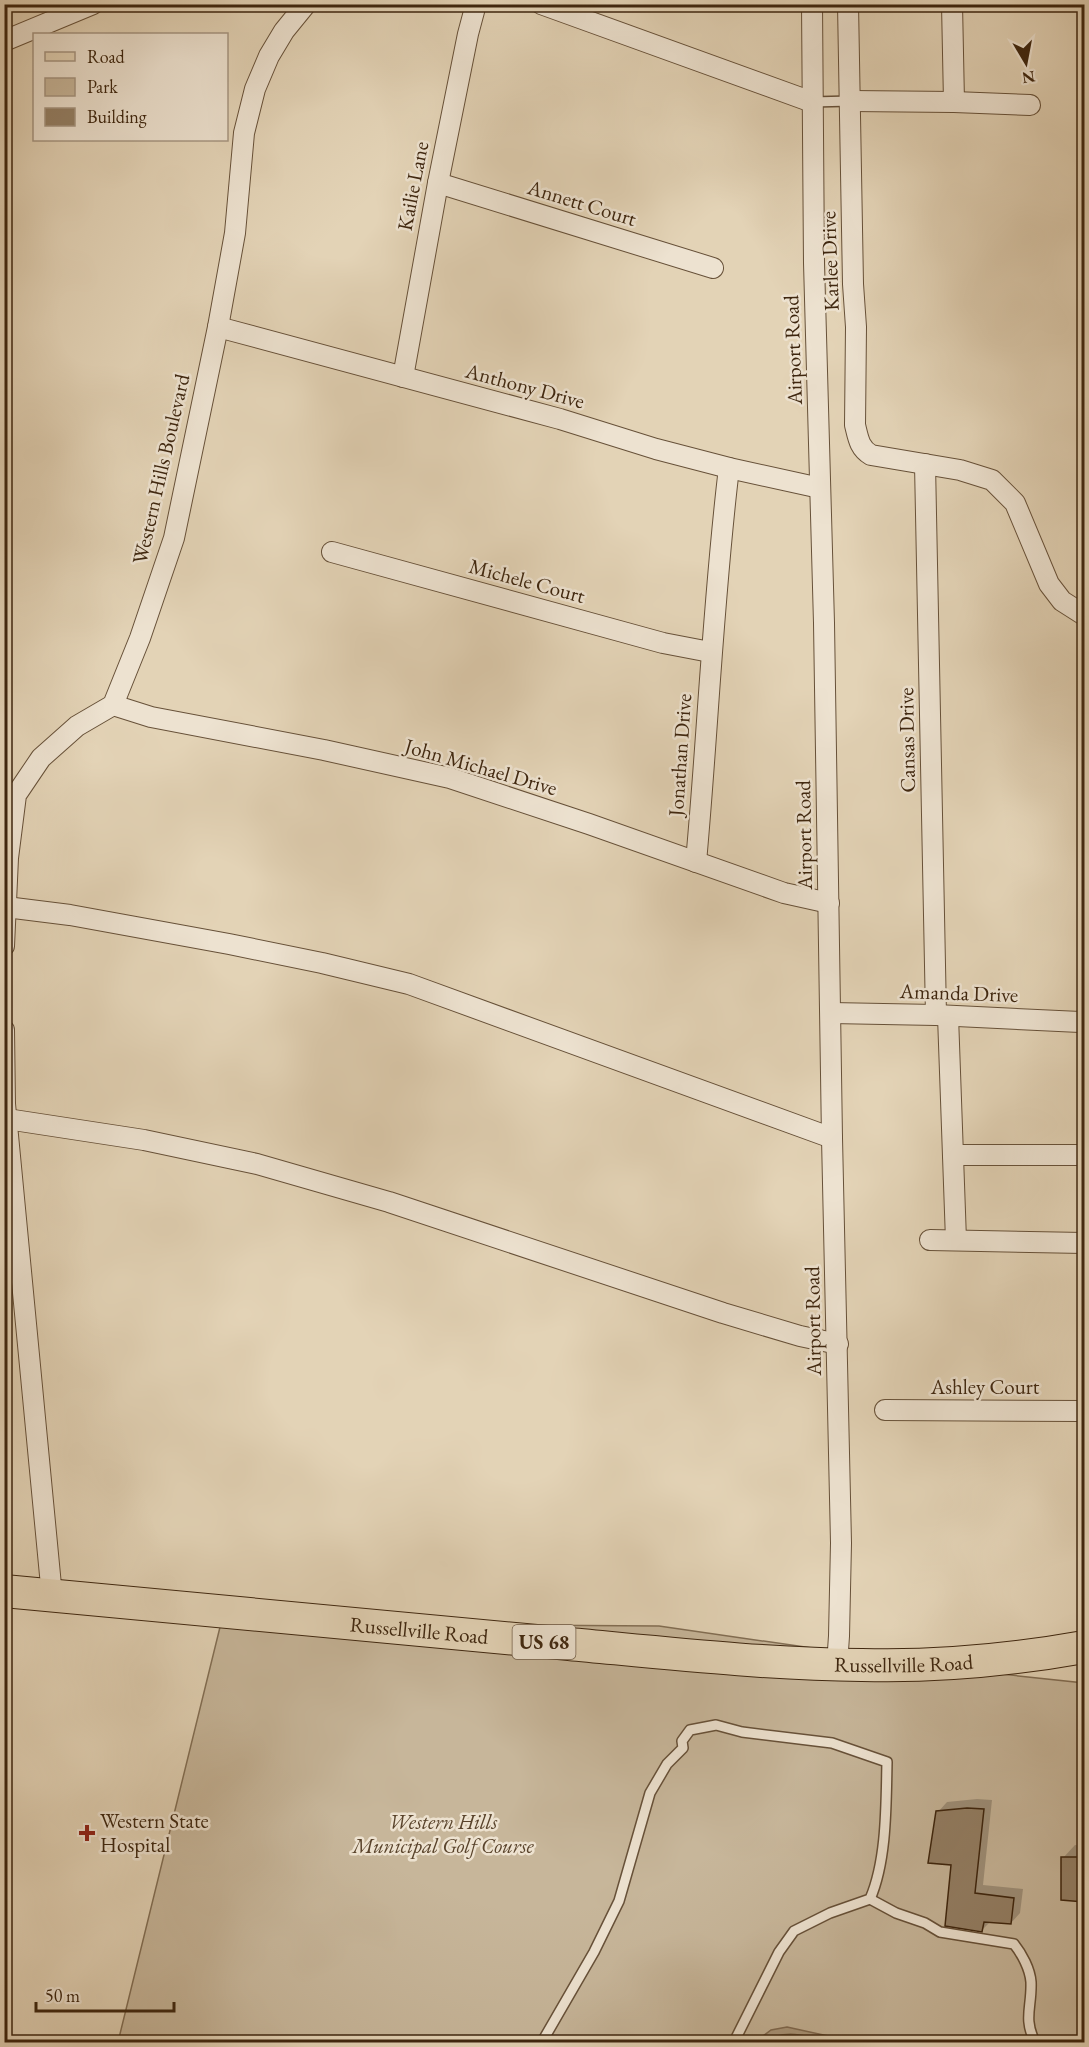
<svg xmlns="http://www.w3.org/2000/svg" width="1089" height="2047" font-family="'EB Garamond',serif">
<rect width="100%" height="100%" fill="#e3d3b6"/>
<filter id="stains"><feTurbulence type="fractalNoise" baseFrequency=".00333" numOctaves="4"/><feColorMatrix values="0 0 0 0 .2 0 0 0 0 .09 0 0 0 0 .02 0 0 0 .5 -.17"/></filter>
<radialGradient id="worn" r=".72"><stop offset=".6" stop-color="#630" stop-opacity="0"/><stop offset="1" stop-color="#630" stop-opacity=".3"/></radialGradient>
<polygon fill="#c7b69a" stroke="#826e54" stroke-width="1.5" points="221,1623 659,1626 964,1670 1084,1683 1084,2042 118,2042"/>
<polygon fill="#ab987d" stroke="#7f6a51" stroke-width="1.5" points="787,2027 828,2036 839,2042 755,2042 771,2030"/>
<g fill="#0003">
<polygon points="977,1799 992,1800 983,1885 1023,1889 1020,1913 1011,1923 991,1921 982,1930 938,1812 947,1802"/>
<polygon points="1075,1845 1084,1846 1084,1944 1080,1944 1079,1900 1063,1858"/>
</g>
<g fill="none" stroke-linecap="round" stroke-linejoin="round">
<path stroke="#745f46" stroke-width="1.5" d="M764 2042C783 2029 806 2035 827 2042"/>
</g>
<g fill="#948066" stroke="#3e260f" stroke-width="1.5">
<polygon points="967,1808 984,1809 975,1893 1014,1898 1011,1924 984,1922 982,1932 945,1926 951,1865 928,1863 936,1811"/>
<polygon points="1061,1857 1084,1857 1084,1902 1061,1900"/>
</g>
<g fill="none" stroke-linecap="round" stroke-linejoin="round">
<defs>
<g id="service">
<polyline points="812,102 851,101"/>
<path d="M870 1899 896 1913 925 1923 940 1932 1014 1944C1022 1954 1030 1969 1031 1982 1032 2007 1023 2018 1035 2042"/>
<path d="M542 2042 594 1952 619 1901 650 1793 667 1764 683 1748 682 1741 690 1730 716 1725 742 1732 832 1743 887 1762C886 1804 887 1860 870 1899L830 1913 794 1931 779 1952 734 2042"/>
</g>
<g id="minor">
<polyline points="541,4 812,102"/>
<polyline points="812,4 814,263 824,623 832,1138 841,1543 839,1636 837,1665"/>
<path d="M848 4 853 284 856 327 855 425C858 437 859 448 871 455L960 470 992 480 1015 503 1049 584 1062 601 1084 615"/>
<polyline points="952,4 954,102"/>
<polyline points="4,41 93,4"/>
<polyline points="851,101 954,102 1030,105"/>
<polyline points="438,183 713,268"/>
<polyline points="218,327 560,419 656,449 729,468 820,488"/>
<polyline points="403,377 438,183 468,34 476,4"/>
<polyline points="925,464 936,1015"/>
<polyline points="332,552 663,643 710,652"/>
<polyline points="113,705 151,717 324,750 450,778 589,824 784,893 829,903"/>
<path d="M696 862C708 731 713 599 729 468"/>
<polyline points="6,907 70,915 229,944 322,963 409,984 832,1138"/>
<polyline points="4,946 8,858 16,795 41,758 77,726 113,705 140,638 174,538 218,327 235,233 244,133 255,89 269,56 284,31 306,4"/>
<polyline points="831,1013 936,1015 1080,1022 1084,1019"/>
<polyline points="948,1016 956,1240"/>
<polyline points="4,1030 5,1104 52,1596"/>
<polyline points="7,1119 144,1140 257,1164 389,1202 723,1313 800,1336 838,1344"/>
<polyline points="953,1155 1084,1155"/>
<polyline points="930,1240 1084,1243"/>
<polyline points="885,1410 1084,1411"/>
</g>
<g id="primary">
<path id="s1" d="M4 1591C193 1609 381 1628 569 1644 666 1653 764 1664 862 1665 936 1667 1011 1660 1084 1647"/>
</g>
</defs>
<use href="#service" stroke="#675139" stroke-width="12"/>
<use href="#minor" stroke="#675139" stroke-width="22"/>
<use href="#primary" stroke="#3e260f" stroke-width="34"/>
<use href="#service" stroke="#ede2d0" stroke-width="9"/>
<use href="#minor" stroke="#ede2d0" stroke-width="20"/>
<use href="#primary" stroke="#e3d3b6" stroke-width="32"/>
</g>
<path fill="#8f2418" stroke="#ede2d0" stroke-width="2" d="M84 1824h6v6h6v6h-6v6h-6v-6h-6v-6h6z"/>
<g text-anchor="middle" stroke-width="5" stroke-linejoin="round" paint-order="stroke">
<rect fill="#ede2d0" stroke="#725e49" stroke-width="1.5" x="512.5" y="1625" width="63" height="34" rx="4.5"/>
<g font-size="20" font-weight="bold" fill="#3e260f">
<text x="544" y="1649">US 68</text>
</g>
<g font-size="21" fill="#3e260f" stroke="#ede2d0">
<text transform="translate(413 186) rotate(-79)" y="7">Kailie Lane</text>
<text transform="translate(582 203) rotate(17)" y="7">Annett Court</text>
<text transform="translate(830 261) rotate(-92)" y="7">Karlee Drive</text>
<text transform="translate(793 350) rotate(-92)" y="7">Airport Road</text>
<text transform="translate(525 386) rotate(15)" y="7">Anthony Drive</text>
<text transform="translate(161 469) rotate(-77)" y="7">Western Hills Boulevard</text>
<text transform="translate(527 581) rotate(15)" y="7">Michele Court</text>
<text transform="translate(907 740) rotate(-91)" y="7">Cansas Drive</text>
<text transform="translate(680 755) rotate(-86)" y="7">Jonathan Drive</text>
<text transform="translate(481 767) rotate(16)" y="7">John Michael Drive</text>
<text transform="translate(804 835) rotate(-91)" y="7">Airport Road</text>
<text transform="translate(959 993) rotate(2)" y="7">Amanda Drive</text>
<text transform="translate(813 1321) rotate(-91)" y="7">Airport Road</text>
<text x="985" y="1394">Ashley Court</text>
<text dy="7" stroke="none"><textPath href="#s1" startOffset="417">Russellville Road</textPath></text>
<text dy="7" stroke="none"><textPath href="#s1" startOffset="903">Russellville Road</textPath></text>
</g>
<g font-size="21" fill="#3e260f" stroke="#ede2d0" text-anchor="start">
<text x="100" y="1828">Western State<tspan x="100" dy="24">Hospital</tspan></text>
</g>
<g font-size="21" font-style="italic" fill="#59432b" stroke="#ede2d0">
<text x="443" y="1829">Western Hills<tspan x="443" dy="24">Municipal Golf Course</tspan></text>
</g>
</g>
<rect width="1089" height="2047" fill="none" stroke="#e3d3b6" stroke-width="24"/>
<rect x="6" y="6" width="1077" height="2035" fill="none" stroke="#3e260f" stroke-width="3"/>
<rect x="12" y="12" width="1065" height="2023" fill="none" stroke="#3e260f" stroke-width="1.5"/>
<rect x="33" y="33" width="195" height="108" fill="#ede2d0" stroke="#a79783" stroke-width="1.5"/>
<rect x="45" y="52" width="30" height="9" fill="#e3d3b6" stroke="#a79783" stroke-width="1.5"/>
<text x="87" y="63" font-size="18" fill="#3e260f">Road</text>
<rect x="45" y="78" width="30" height="18" fill="#c7b69a" stroke="#a79783" stroke-width="1.5"/>
<text x="87" y="93" font-size="18" fill="#3e260f">Park</text>
<rect x="45" y="108" width="30" height="18" fill="#948066" stroke="#a79783" stroke-width="1.5"/>
<text x="87" y="123" font-size="18" fill="#3e260f">Building</text>
<g transform="translate(1026 63) rotate(170)" stroke="#ede2d0" stroke-width="4.5" paint-order="stroke">
<path d="M0-4.5L10 22L0 15L-10 22Z" fill="#3e260f"/>
<text y="-9" font-size="16" font-weight="bold" text-anchor="middle" fill="#3e260f">N</text>
</g>
<path d="M36 2002v9h138v-9" fill="none" stroke="#3e260f" stroke-width="3"/>
<text x="45" y="2002" font-size="18" fill="#3e260f" stroke="#ede2d0" stroke-width="4.5" paint-order="stroke">50 m</text>
<rect width="100%" height="100%" filter="url(#stains)"/>
<rect width="100%" height="100%" fill="url(#worn)"/>
</svg>
